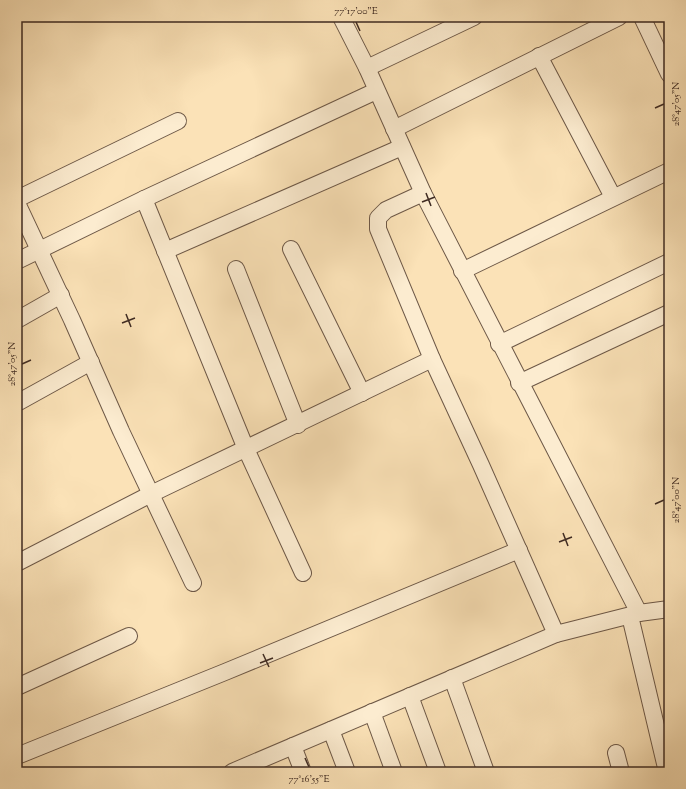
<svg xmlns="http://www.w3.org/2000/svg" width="686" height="789" font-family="'Sorts Mill Goudy',serif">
<rect width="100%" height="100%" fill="#fbe2b7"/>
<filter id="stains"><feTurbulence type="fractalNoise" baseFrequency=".005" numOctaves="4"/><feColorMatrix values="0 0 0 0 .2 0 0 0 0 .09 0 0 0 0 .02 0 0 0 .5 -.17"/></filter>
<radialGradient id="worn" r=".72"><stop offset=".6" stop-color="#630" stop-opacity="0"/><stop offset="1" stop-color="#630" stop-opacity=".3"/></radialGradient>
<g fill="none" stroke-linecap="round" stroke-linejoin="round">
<defs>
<g id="street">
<polyline points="341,17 367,68 423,193 639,613"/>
<polyline points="642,17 669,74"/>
<polyline points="539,56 613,197"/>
<polyline points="367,68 474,17"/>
<polyline points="394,129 619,17"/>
<polyline points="423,193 386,210 378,218 378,229 432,359 481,465 556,634"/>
<polyline points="17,199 178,121"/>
<polyline points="144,199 246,449 303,573"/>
<polyline points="17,203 72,320 121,431 193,583"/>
<polyline points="291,249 362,393"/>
<polyline points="165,251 402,147"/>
<polyline points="17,261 144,199 376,91"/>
<polyline points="236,269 298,425"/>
<polyline points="462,271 669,171"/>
<polyline points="17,320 61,295"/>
<polyline points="499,344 669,262"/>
<polyline points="519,383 669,313"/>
<polyline points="17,403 91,362"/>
<polyline points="17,563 151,494 432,359"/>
<polyline points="630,616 667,772"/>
<polyline points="452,678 486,772"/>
<polyline points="17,687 129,636"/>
<polyline points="410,696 438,772"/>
<polyline points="372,712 394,772"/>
<polyline points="331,730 347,772"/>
<polyline points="293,746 303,772"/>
<polyline points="616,753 621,772"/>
<polyline points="17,756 225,672 519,550"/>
<polyline points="232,772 556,634 639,613 669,609"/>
</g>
</defs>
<use href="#street" stroke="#6d5847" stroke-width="18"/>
<use href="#street" stroke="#fcecd0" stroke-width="16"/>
</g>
<path fill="none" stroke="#3e2a22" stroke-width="1.5" d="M356 22 360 31M655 108 664 104M426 193 431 206M422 202 435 197M126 314 131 327M122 323 135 318M22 364 31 360M655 504 664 500M563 533 568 546M559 542 572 537M263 654 269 667M260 663 273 658M305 758 309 767"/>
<rect width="686" height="789" fill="none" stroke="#fbe2b7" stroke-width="44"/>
<rect x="22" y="22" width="642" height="745" fill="none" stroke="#3e2a22" stroke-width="1.5"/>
<g font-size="10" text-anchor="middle" fill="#3e2a22">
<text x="356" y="14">77°17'00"E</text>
<text transform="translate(675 104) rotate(-90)" y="4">28°47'05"N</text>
<text transform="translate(11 364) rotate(-90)" y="4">28°47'05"N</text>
<text transform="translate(675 500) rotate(-90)" y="4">28°47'00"N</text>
<text x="309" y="782">77°16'55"E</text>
</g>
<rect width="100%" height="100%" filter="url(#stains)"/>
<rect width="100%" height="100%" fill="url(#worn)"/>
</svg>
